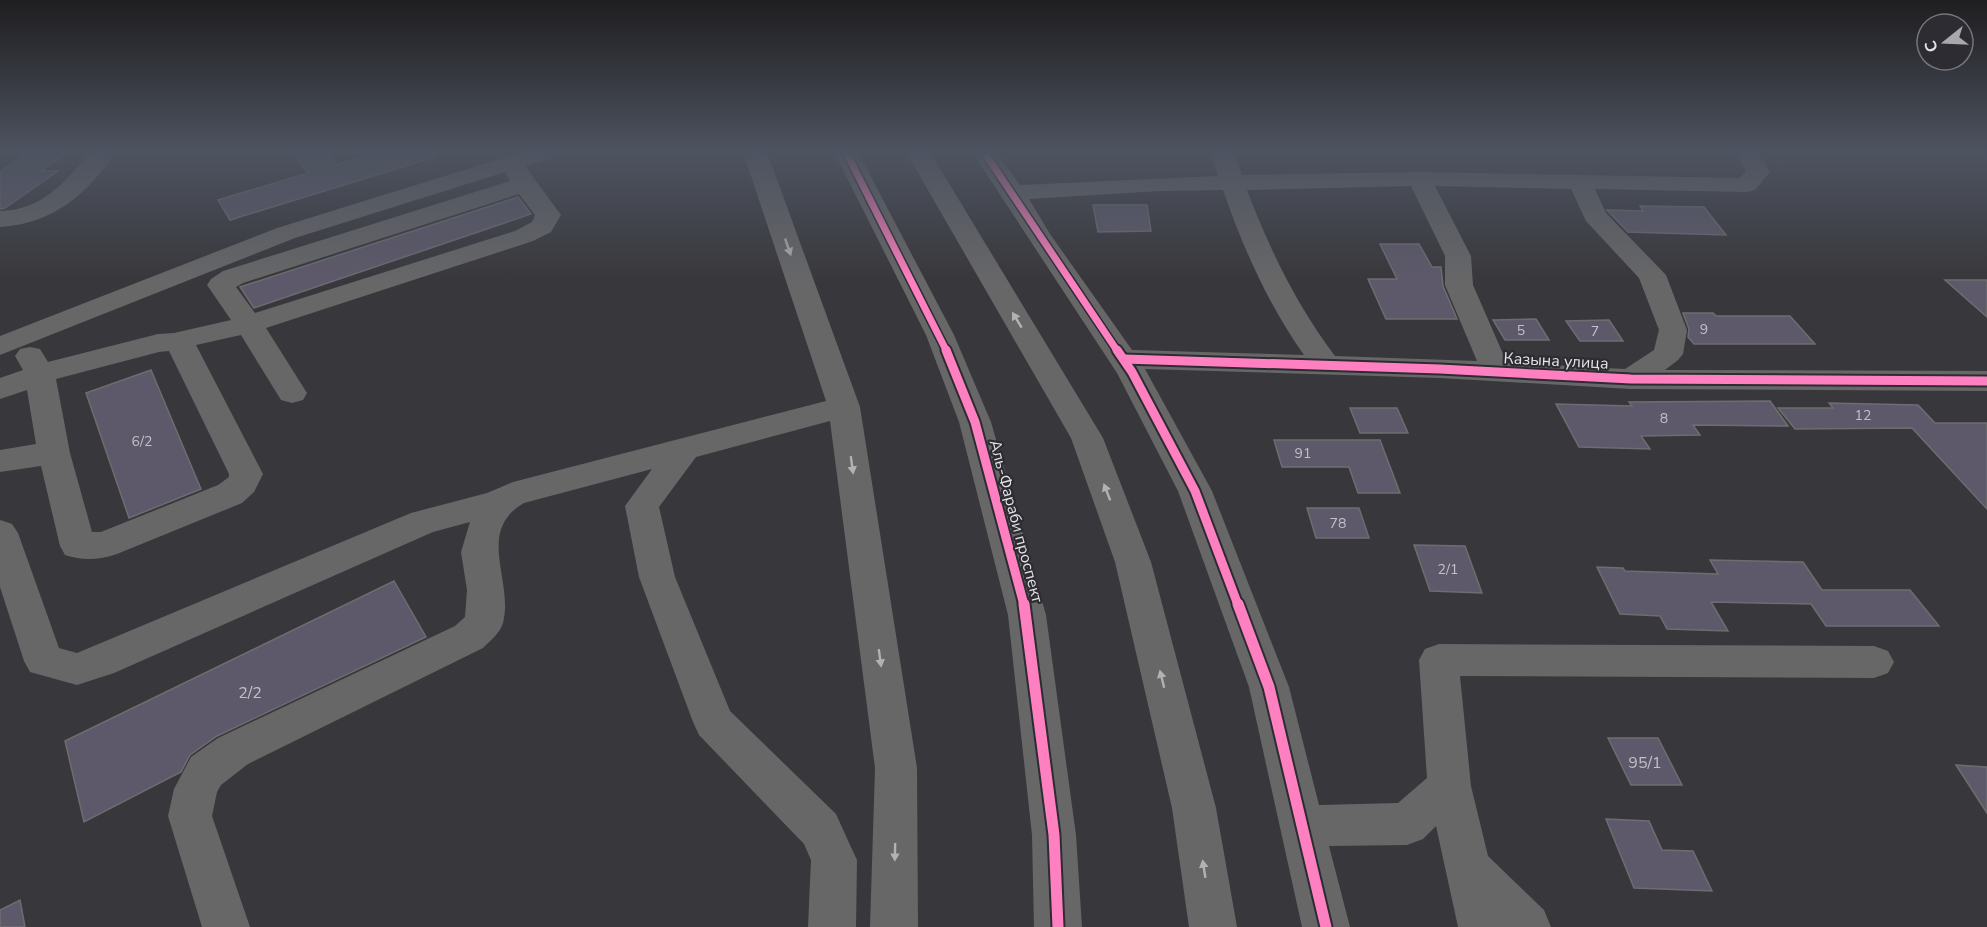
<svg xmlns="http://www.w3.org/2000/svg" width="1987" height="927" font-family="'Nunito Sans',sans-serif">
<rect width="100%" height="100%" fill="#38373b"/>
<g fill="#5e596a" stroke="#6d6d70" stroke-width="1.5">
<polygon points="30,152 68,152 41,171 58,171 5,208 0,209 0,172"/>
<polygon points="291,152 325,152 336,165 379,152 434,152 435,157 230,220 218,200 308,173"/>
<polygon points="518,197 531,214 254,308 240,287"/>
<polygon points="1093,205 1147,205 1151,231 1098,232"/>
<polygon points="1640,206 1704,207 1726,235 1628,232 1607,210 1643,211"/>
<polygon points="1380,244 1419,244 1432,267 1441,267 1443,286 1457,319 1386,319 1368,279 1397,279"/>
<polygon points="1945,280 1987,280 1987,317"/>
<polygon points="1683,313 1713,313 1716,316 1790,316 1815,344 1694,344 1688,337 1689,329"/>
<polygon points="1536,319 1549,340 1505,340 1493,320"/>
<polygon points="1609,320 1623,341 1580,341 1566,321"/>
<polygon points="151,370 201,489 129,518 86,393"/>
<polygon points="1770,401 1788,426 1693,425 1700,435 1641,436 1650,449 1579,447 1556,404 1632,406 1629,402"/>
<polygon points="1829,403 1918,405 1935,423 1987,423 1987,509 1912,428 1795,429 1778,408 1833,408"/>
<polygon points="1350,408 1397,408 1408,433 1360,433"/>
<polygon points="1274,440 1380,440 1400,493 1358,493 1349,467 1282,467"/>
<polygon points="1307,508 1359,508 1369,538 1316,538"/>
<polygon points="1414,545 1465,546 1482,593 1430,591"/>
<polygon points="1710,560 1803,562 1822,590 1910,590 1939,626 1826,626 1811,604 1711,602 1728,631 1667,629 1660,616 1620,614 1597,567 1623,568 1625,571 1718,574"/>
<polygon points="394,581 426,637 217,736 190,755 181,772 84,822 65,741"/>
<polygon points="1608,738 1658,738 1682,785 1631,785"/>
<polygon points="1956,765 1987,767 1987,813"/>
<polygon points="1606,819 1649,821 1662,850 1693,851 1712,891 1634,888"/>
<polygon points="20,900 25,927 0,927 0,910"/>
</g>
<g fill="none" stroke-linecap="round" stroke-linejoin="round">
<g fill="#676768" fill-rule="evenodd">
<path d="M91 152H116C87 194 53 224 0 227V211C43 210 64 182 91 152Z"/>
<path d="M522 152H558L554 157 525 166 561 215 551 232 533 241 266 328 307 393 303 400 292 403 281 400 241 335 196 345 263 474 254 492 242 503 117 554C99 560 83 561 65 555L60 546 41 466 0 472V450L36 444 27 390 0 399V378L23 370 15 356 20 349 30 347 40 349 48 362 158 334 174 333 231 320 207 285 211 279 223 271 510 181 505 172 295 238 0 355V336L277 228ZM519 194 535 215 532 222 515 231 255 313 236 287 243 283ZM169 351 229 474V477L218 485 101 532H92L70 453 56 379 159 352Z"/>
<path d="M743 152H767L860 407 917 768 918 927H870L875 768 830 421 696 457 659 507 675 577 730 711 836 814 850 845 857 860 856 927H808L811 860 804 844 699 735 693 722 639 577 625 506 652 469 524 503C475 531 514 581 503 623 500 633 490 641 483 648L248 764 221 785 217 792 212 816 250 927H202L168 816 174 789 191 757 218 738 455 626 465 617 467 590 461 552 470 522 433 532 114 673 77 685 30 672 24 661 0 587V520L12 524 18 533 59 648 77 653 411 513 487 493 513 482 826 401Z"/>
<polygon points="834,152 858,152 954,335 991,422 1046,615 1076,835 1082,927 1034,927 1032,835 1008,615 959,422 926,335"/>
<polygon points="906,152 930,152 1103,438 1151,562 1216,808 1237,927 1189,927 1172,808 1115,562 1071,438"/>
<path d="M972 152H996L1020 185 1218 176 1210 152H1234L1242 175 1419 172 1740 178 1746 171 1734 152H1758L1770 172 1755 190 1746 192 1595 189 1606 213 1666 275 1687 330 1683 354 1678 360 1665 370 1987 371V391L1631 389 1440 378 1145 369 1212 491 1289 687 1319 805 1398 803 1427 778 1419 660 1425 649 1439 644 1874 646 1888 651 1894 662 1888 673 1874 678 1460 676 1471 786 1488 856 1544 910 1551 927H1458L1436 826 1423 839 1407 845 1329 846 1350 927H1302L1249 687 1178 491 1117 373ZM1411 186 1445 256V285L1477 361 1335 356C1297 306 1269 248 1247 190ZM1435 186 1571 189 1586 221 1639 278 1659 330 1654 350 1625 369 1507 363 1473 285 1471 256ZM1223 190C1243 248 1269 306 1304 355L1132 350 1050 234 1029 199 1160 191Z"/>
</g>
<defs>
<g id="cycleway-far2">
<polyline points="846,152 947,352"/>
<polyline points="984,152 1118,352"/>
</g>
<g id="cycleway-far1">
<polyline points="946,350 975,422 1024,605"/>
<polyline points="1117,350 1132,372 1195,491 1238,605"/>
<polyline points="1124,359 1440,369 1631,379 1987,381"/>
</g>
<g id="cycleway">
<polyline points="1024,604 1054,835 1058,927"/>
<polyline points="1238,604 1269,687 1326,927"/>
</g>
</defs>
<use href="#cycleway-far2" stroke="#2d2c32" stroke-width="10"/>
<use href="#cycleway-far1" stroke="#2d2c32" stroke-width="13"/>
<use href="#cycleway" stroke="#2d2c32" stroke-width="15"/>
<use href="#cycleway-far2" stroke="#ff80c0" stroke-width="7"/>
<use href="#cycleway-far1" stroke="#ff80c0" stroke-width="9"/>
<use href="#cycleway" stroke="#ff80c0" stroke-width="11"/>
</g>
<defs><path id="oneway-solid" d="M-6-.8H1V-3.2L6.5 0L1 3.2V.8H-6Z" transform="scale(1.5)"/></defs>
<g fill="#b2b1b4">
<use href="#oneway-solid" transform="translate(788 247) rotate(71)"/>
<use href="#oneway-solid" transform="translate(1017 320) rotate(-121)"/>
<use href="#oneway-solid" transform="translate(852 465) rotate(82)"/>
<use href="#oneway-solid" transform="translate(1107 492) rotate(-111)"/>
<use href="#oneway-solid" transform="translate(880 658) rotate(82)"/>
<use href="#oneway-solid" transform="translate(1162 679) rotate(-104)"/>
<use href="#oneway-solid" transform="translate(895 852) rotate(91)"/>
<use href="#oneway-solid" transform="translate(1204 869) rotate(-99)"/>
</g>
<linearGradient id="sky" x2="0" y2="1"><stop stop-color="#1f1e20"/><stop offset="0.54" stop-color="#4d5360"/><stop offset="1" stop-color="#4d5360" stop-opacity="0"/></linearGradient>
<rect width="1987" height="282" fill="url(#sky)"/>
<g text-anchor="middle" stroke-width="4.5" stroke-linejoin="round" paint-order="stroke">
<g font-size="14" fill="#c2c0c8">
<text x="1704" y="334">9</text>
<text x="1521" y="335">5</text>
<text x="1595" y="336">7</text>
<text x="1863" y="420">12</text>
<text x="1664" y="423">8</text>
<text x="142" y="446">6/2</text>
<text x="1303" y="458">91</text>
<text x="1338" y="528">78</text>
<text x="1448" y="574">2/1</text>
</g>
<g font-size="16" fill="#e4e3e7" stroke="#2d2c32">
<text transform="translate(1556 360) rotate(3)" y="6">Казына улица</text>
<text transform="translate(1017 521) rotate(75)" y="6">Аль-Фараби проспект</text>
</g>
<g font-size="16" fill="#c2c0c8">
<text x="250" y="698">2/2</text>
<text x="1645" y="768">95/1</text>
</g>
</g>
<g transform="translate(1945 42) rotate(252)"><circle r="28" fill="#2d2c32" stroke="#76757a" stroke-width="1.5"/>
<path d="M0-4.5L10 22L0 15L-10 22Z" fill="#a8a7ab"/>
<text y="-9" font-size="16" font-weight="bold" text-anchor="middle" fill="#e4e3e7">С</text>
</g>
</svg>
